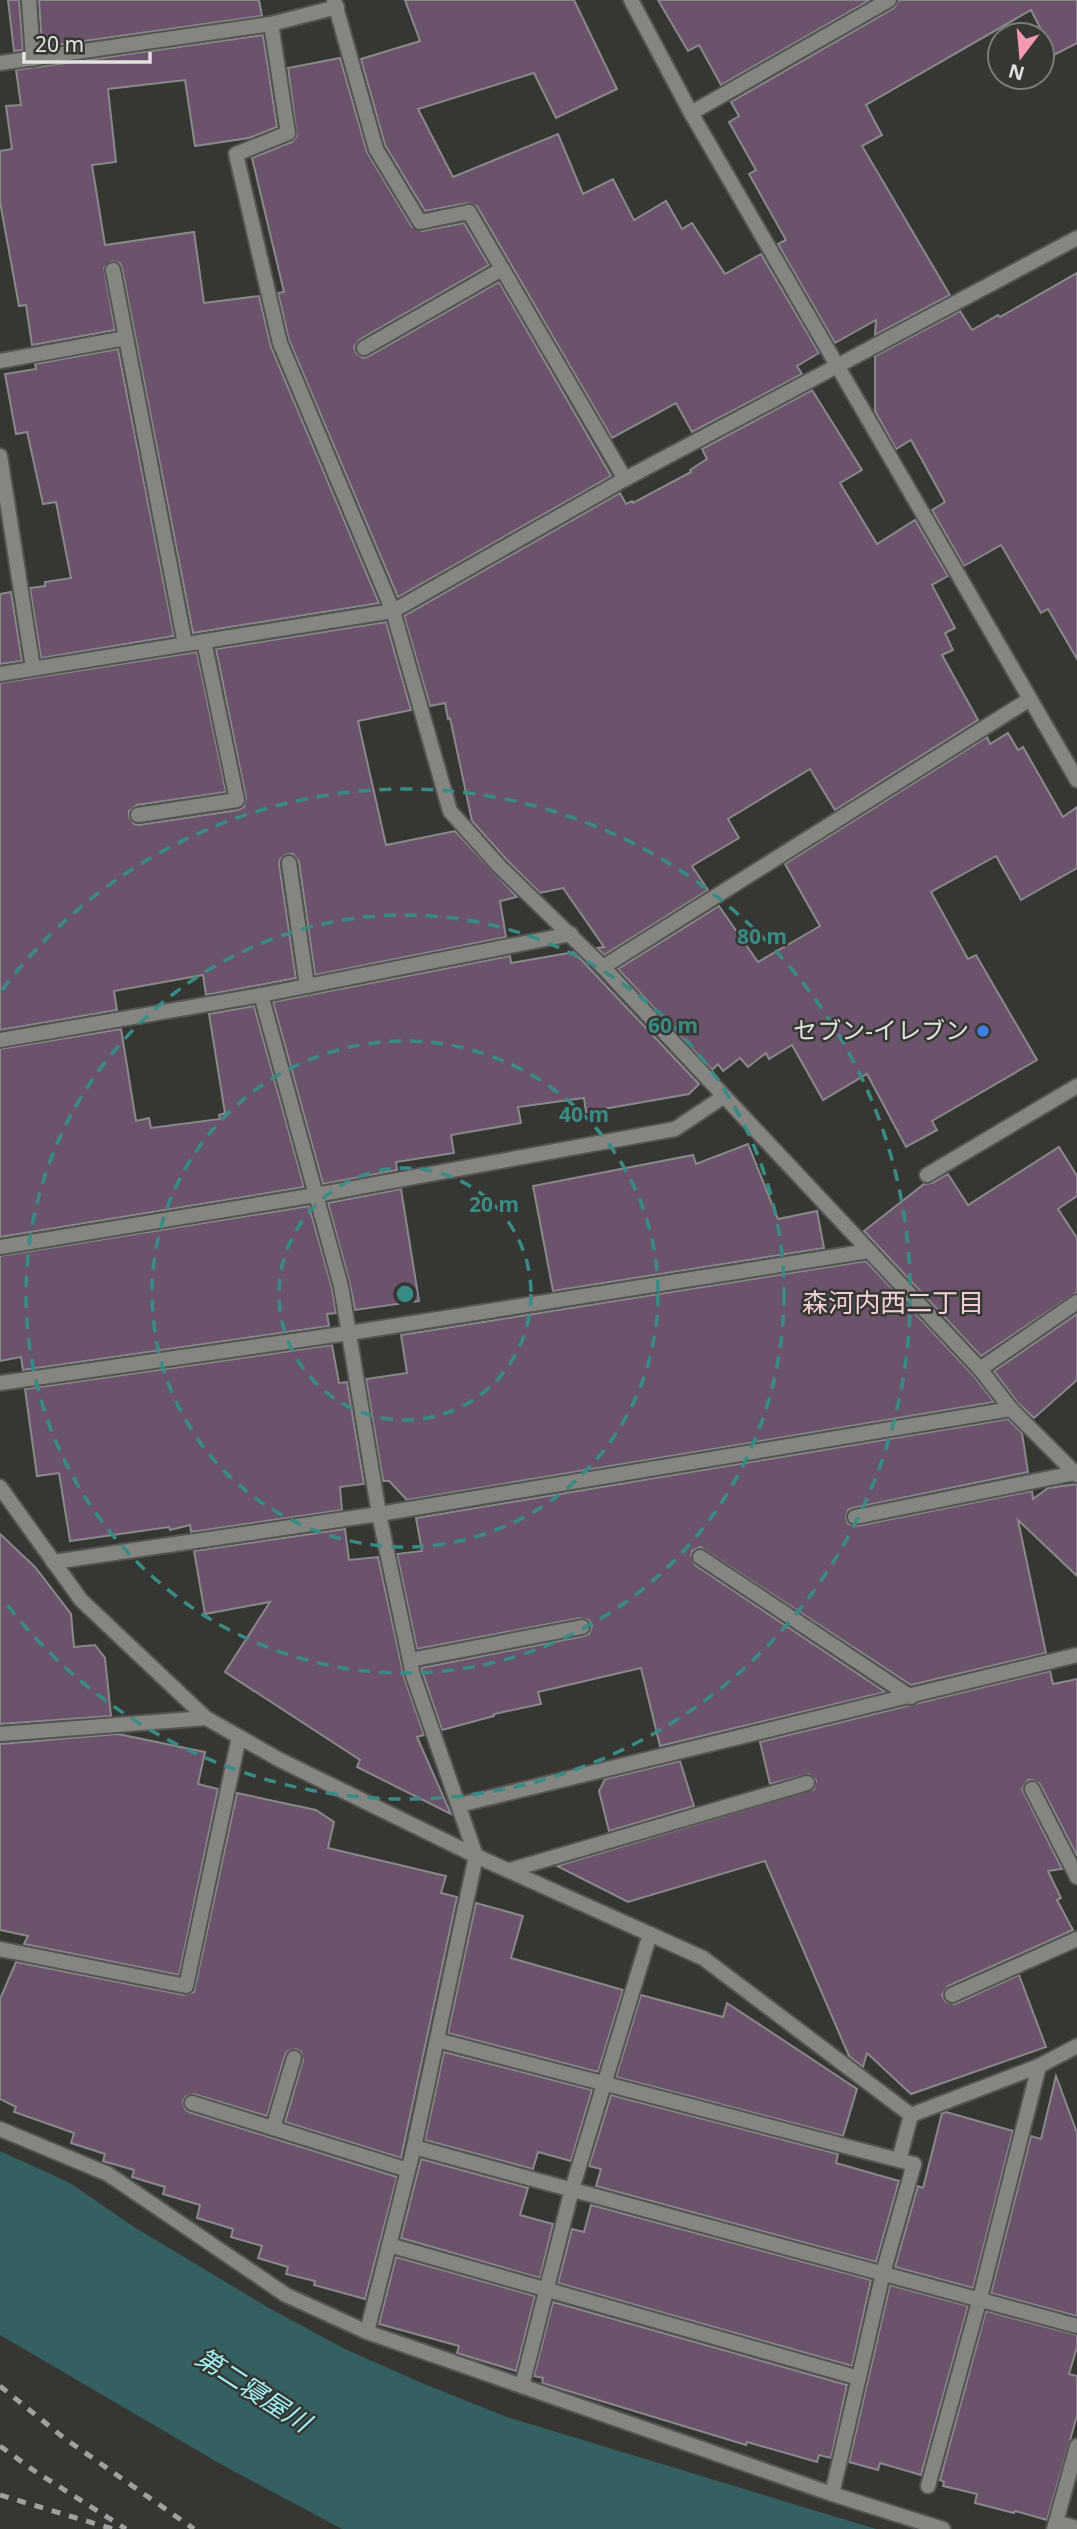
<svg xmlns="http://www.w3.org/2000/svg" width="1077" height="2529" font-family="'Noto Sans','Noto Sans JP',sans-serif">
<rect width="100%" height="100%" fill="#363633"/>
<polygon fill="#346062" points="0,2151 70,2183 134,2227 269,2308 345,2349 422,2383 507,2417 876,2529 342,2529 224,2466 0,2335"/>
<g fill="#6b536c" stroke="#8b888b" stroke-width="2">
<polygon points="8,0 19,0 23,50 14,51"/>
<polygon points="39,0 259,0 262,16 42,47"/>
<polygon points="405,0 574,0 617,89 556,118 534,73 418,109 453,177 558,134 583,194 613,179 634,220 666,201 682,229 692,223 725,274 761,254 819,353 797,366 802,374 692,432 676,403 612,438 477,206 467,203 425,211 385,145 361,59 420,41"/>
<polygon points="658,0 870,0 721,85 699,45 688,51"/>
<polygon points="899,0 1077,0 1077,43 1054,55 1031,10 866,105 882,135 862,146 950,295 875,335 876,320 835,343 778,244 786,240 749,174 756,170 729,122 739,116 731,102 894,8"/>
<polygon points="263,35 277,127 249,138 195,146 185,80 108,89 116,162 92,165 105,245 194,232 204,303 259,296 271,347 379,603 193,633 122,268 120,263 112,261 104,268 115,330 32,345 26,305 19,306 0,202 0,151 12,149 6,106 21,105 16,70"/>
<polygon points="340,58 367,152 412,227 422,231 464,223 489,265 359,340 354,347 356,353 363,358 369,356 499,282 611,476 398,597 289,340 278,293 284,292 252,158 292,142 297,136 288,68"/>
<polygon points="1077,273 1077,659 1048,609 1041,613 1001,545 964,566 932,510 945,502 911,440 896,449 875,411 875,356 960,311 972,330 998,315 1000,317"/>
<polygon points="118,349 174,636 41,658 30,588 45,586 45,582 71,578 56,502 43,504 27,432 16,434 5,374 36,369 35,364"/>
<polygon points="812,390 862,470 840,483 877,544 915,520 948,576 932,585 955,628 945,633 953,650 942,655 978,720 835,810 810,769 728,819 739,838 692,866 708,890 604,955 597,948 604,947 563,888 540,893 506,859 472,821 450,718 448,719 445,703 430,706 404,616 620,493 626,504 632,501 633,503 691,472 690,470 707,459 702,449"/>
<polygon points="11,592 22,661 0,664 0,594"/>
<polygon points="386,622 411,710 358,721 386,845 455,831 517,897 500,901 506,937 315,975 299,862 293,854 287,854 280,859 279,864 296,978 206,995 203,975 114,991 117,1010 0,1030 0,683 197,652 226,792 137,805 129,811 129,817 134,824 139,825 238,810 244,807 246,798 216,649"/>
<polygon points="1008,733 1018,750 1023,747 1063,817 1077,807 1077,868 1021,900 996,856 931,892 968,959 976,955 1037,1060 932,1121 937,1130 906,1147 867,1074 823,1100 792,1045 769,1059 766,1053 748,1067 740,1058 723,1071 718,1064 712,1070 618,969 719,906 758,962 820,926 785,864 987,737 990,744"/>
<polygon points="574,952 699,1084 689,1094 586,1112 584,1098 518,1107 521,1123 451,1135 454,1153 396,1162 397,1170 323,1184 273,1002 510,956 511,963"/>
<polygon points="254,1006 304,1187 0,1237 0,1049 121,1029 136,1121 149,1118 151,1128 220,1119 219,1115 225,1113 209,1014"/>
<polygon points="748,1144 778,1219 817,1211 824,1248 553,1291 533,1186 693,1155 696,1164"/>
<polygon points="1059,1147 1077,1176 1077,1196 1058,1209 1077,1238 1077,1292 981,1356 864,1231 924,1184 932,1183 948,1174 968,1205"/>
<polygon points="401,1189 419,1301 355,1310 350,1284 328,1203"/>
<polygon points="309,1206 332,1288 336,1313 327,1314 329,1326 23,1370 21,1357 0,1361 0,1256"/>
<polygon points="866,1261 973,1375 994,1402 407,1500 389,1481 383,1481 366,1379 407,1373 401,1335"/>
<polygon points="1077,1314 1077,1380 1034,1418 1018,1403 994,1371"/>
<polygon points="332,1345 339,1383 347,1382 364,1484 340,1487 342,1510 191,1532 190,1525 170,1530 169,1527 70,1541 59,1473 37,1476 25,1389"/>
<polygon points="1008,1419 1022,1433 1028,1472 853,1508 848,1510 846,1518 848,1524 857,1526 1032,1491 1033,1499 1048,1488 1077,1484 1077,1576 1018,1520 1046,1653 911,1685 700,1547 692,1551 691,1556 695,1565 885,1692 660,1746 641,1668 538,1692 541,1704 494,1714 494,1716 442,1730 421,1668 584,1636 589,1634 592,1626 589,1620 580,1618 417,1649 397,1554 422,1551 416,1518"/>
<polygon points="345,1529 349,1560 378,1557 404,1677 424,1735 417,1737 451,1814 357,1767 360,1760 225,1672 270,1602 205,1614 194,1551"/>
<polygon points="0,1534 35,1567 71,1614 74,1647 95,1645 105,1658 111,1716 0,1724"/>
<polygon points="1050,1671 1053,1684 1077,1679 1077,1856 1040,1784 1033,1780 1028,1780 1022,1789 1062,1869 1048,1871 1061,1898 1057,1900 1073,1930 948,1986 942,1995 946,2002 955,2004 1019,1975 1046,2047 911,2094 867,2053 863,2067 849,2056 765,1861 628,1902 557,1866 814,1789 816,1780 809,1774 770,1784 760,1742"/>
<polygon points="118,1734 205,1752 198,1784 218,1789 179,1975 24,1944 28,1936 0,1930 0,1744"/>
<polygon points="680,1761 694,1806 609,1831 599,1791 605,1779"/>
<polygon points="237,1793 316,1810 334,1822 328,1848 446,1876 441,1893 457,1897 401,2158 285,2122 303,2060 301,2052 296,2049 288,2051 285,2055 267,2116 194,2094 186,2096 183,2101 185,2109 189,2112 397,2177 365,2299 314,2285 315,2281 286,2274 288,2267 258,2258 262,2246 231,2237 233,2229 197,2218 200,2205 163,2194 165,2187 132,2177 134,2170 103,2161 105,2154 71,2143 74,2133 14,2112 16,2107 0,2099 0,1999 16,1962 184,1995 194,1992"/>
<polygon points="476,1903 523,1916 511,1958 623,1990 598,2072 448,2033"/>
<polygon points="641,1995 723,2017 727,2003 857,2089 843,2136 616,2077"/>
<polygon points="444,2052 592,2090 571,2161 538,2152 533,2169 425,2140"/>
<polygon points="1056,2076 1077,2133 1077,2316 991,2293 1031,2136 1041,2139"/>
<polygon points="611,2095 838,2154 836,2163 899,2181 876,2262 596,2186 601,2169 589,2166"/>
<polygon points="946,2112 1013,2131 973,2288 895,2267 918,2186 923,2188 942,2113"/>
<polygon points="421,2159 528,2188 520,2215 553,2224 540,2278 401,2238"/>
<polygon points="591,2205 871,2280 852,2366 558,2283 572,2229 584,2232"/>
<polygon points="396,2257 535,2296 516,2371 457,2353 459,2346 379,2324"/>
<polygon points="890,2285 968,2306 921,2475 880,2463 878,2470 849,2462"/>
<polygon points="553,2302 847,2385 831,2458 819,2455 817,2462 747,2442 746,2445 542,2383 543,2378 534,2376"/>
<polygon points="986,2311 1077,2335 1077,2347 1069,2374 1077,2376 1077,2416 1047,2520 1015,2511 1014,2513 975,2503 977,2494 943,2486 944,2482 940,2480"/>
</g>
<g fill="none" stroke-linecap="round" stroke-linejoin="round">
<defs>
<g id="lane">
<polyline points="29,0 33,59"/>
<polyline points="334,0 376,149 420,222 469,212"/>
<polyline points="271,24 288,133 236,154 280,343 393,611"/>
<polyline points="0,63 271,24 337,7"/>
<polyline points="113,270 185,644"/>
<polyline points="0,361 126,338"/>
<polyline points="0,456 33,668"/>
<polyline points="138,815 237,800 204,641"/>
<polyline points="289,863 307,986"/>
<polyline points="603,967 1030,699"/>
<polyline points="927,1175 1077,1086"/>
<polyline points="0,1247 316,1195 675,1129 723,1097"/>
<polyline points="980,1369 1077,1302"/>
<polyline points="0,1383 349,1333 869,1251"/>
<polyline points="855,1517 1075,1473"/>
<polyline points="700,1557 911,1697"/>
<polyline points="53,1562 379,1514 1011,1409"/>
<polyline points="410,1660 582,1627"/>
<polyline points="1032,1789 1077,1877"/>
<polyline points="459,1805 1077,1655"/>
<polyline points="510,1870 807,1783"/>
<polyline points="0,1949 186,1986 239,1737"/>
<polyline points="952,1995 1077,1939"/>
<polyline points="437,2040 914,2164"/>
<polyline points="192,2103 408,2170"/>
<polyline points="273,2128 294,2058"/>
<polyline points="389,2245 859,2378"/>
<polyline points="522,2386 572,2189 650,1934"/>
<polyline points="928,2486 980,2298 1039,2066"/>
<polyline points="1056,2522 1077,2528"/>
<polyline points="1054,2529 1077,2446"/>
</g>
<g id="street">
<polyline points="631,0 691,113 1077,780"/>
<polyline points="691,113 889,0"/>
<polyline points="469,212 625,479"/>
<polyline points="364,348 502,269"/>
<polyline points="393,611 450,811 499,866 603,967 980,1369 1011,1409 1077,1475"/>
<polyline points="0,674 393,611 625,479 1077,238"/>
<polyline points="261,995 341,1286 379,1514 413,1675 476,1856 414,2147 367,2332"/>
<polyline points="0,1040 261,995 571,934"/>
<polyline points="0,1487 81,1600 206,1718 280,1760 476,1856 703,1958 911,2115"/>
<polyline points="0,1734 206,1718"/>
<polyline points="911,2115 1039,2066 1077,2046"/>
<polyline points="0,2129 108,2174 286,2295 367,2332 832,2494 943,2529"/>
<polyline points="414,2147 1077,2326"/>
<polyline points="899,2160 911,2115"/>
<polyline points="832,2494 883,2273 914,2164"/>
</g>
</defs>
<use href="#lane" stroke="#555452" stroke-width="18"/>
<use href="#street" stroke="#555452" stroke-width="18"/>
<use href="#lane" stroke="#858581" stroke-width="14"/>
<use href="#street" stroke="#858581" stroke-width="14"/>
<g stroke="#a0a09e" stroke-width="5" stroke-dasharray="9 9" stroke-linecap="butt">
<polyline points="0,2386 64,2438 194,2529"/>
<polyline points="0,2446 33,2470 126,2529"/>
<polyline points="0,2495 113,2529"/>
</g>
</g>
<g fill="none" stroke="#398c85" stroke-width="3.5" stroke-dasharray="12 9">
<circle cx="405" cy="1294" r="126"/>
<circle cx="405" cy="1294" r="253"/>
<circle cx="405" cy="1294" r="379"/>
<path d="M2 990A505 505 0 1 1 2 1598"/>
</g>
<circle fill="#3f7fe0" stroke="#363633" stroke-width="2.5" cx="983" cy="1031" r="7"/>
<g text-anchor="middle" stroke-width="5" stroke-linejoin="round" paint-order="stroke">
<g font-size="24" fill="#e2e2e0" stroke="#363633" text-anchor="end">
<text x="969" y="1039">セブン-イレブン</text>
</g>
<g font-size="26" fill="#f4d1d9" stroke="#363633">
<text x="893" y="1312">森河内西二丁目</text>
</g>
<g font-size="26" font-style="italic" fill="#a2f3f7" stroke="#363633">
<text transform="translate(253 2390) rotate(33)" y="9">第二寝屋川</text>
</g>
</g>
<circle cx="405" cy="1294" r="10" fill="#398c85" stroke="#363633" stroke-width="3.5"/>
<g font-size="21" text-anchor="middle" font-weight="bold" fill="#398c85" stroke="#363633" stroke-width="5" stroke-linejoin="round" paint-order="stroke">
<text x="762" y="944">80 m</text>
<text x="673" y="1033">60 m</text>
<text x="584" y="1122">40 m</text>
<text x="494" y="1212">20 m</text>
</g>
<g transform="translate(1021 56) rotate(196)"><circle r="33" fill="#363633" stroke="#7b7b78" stroke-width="2"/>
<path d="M0-5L12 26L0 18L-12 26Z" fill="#f29ab0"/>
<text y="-10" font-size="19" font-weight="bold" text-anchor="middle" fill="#e2e2e0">N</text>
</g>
<path d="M24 52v10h126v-10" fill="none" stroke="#e2e2e0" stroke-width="3.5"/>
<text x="35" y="52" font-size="21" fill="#e2e2e0" stroke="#363633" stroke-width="5" paint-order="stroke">20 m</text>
</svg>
